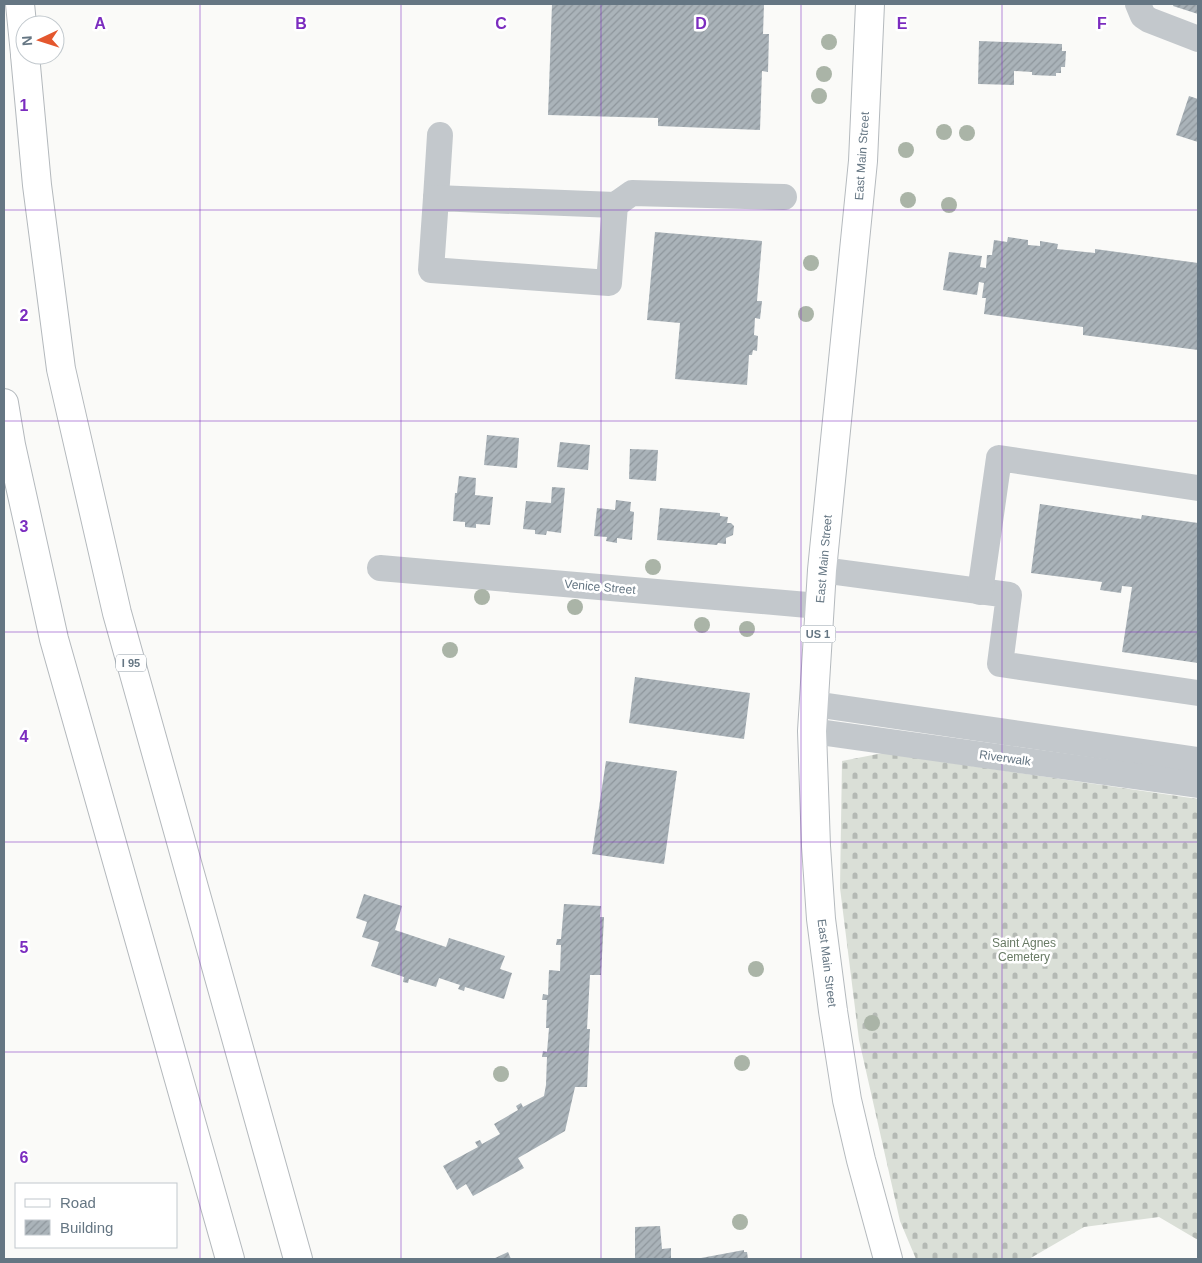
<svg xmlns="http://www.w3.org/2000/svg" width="1202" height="1263" font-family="Arial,sans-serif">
<defs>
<pattern id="cemetery-stones" width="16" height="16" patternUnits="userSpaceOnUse" patternTransform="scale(1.25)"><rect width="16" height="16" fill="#dadfd7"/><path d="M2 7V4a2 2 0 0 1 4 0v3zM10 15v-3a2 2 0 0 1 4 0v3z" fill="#b4b9b4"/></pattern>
<pattern id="building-hatch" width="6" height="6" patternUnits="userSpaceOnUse" patternTransform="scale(1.25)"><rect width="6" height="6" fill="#aab3b9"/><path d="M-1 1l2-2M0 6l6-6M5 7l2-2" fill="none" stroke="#8e969c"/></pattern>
</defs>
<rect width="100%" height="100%" fill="#fafaf8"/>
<polygon fill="url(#cemetery-stones)" points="883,753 1198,799 1198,1240 1159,1217 1084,1227 1029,1259 916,1259 900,1221 859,1040 840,888 842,761"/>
<g fill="url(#building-hatch)">
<polygon points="552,4 764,4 763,34 769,34 768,72 762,71 760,130 658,126 658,118 548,115"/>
<polygon points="1174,4 1198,4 1198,14 1173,6"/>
<polygon points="979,41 1062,44 1062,51 1066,51 1065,67 1061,67 1061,73 1056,73 1056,76 1032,75 1032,72 1014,71 1014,85 978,84"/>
<polygon points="1189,96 1198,99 1198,142 1176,135"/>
<polygon points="655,232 762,241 757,301 762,301 760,319 755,318 754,335 758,336 757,351 753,350 752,355 749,355 747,385 675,379 680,323 647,320"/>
<polygon points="1008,237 1028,240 1028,245 1040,246 1040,241 1058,244 1057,249 1095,253 1095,249 1198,263 1198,350 1083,335 1083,327 984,314 986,298 982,298 984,283 979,282 977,295 943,290 949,252 982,256 980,267 986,268 987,255 992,255 994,240 1007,242"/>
<polygon points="487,435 519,438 517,468 484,465"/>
<polygon points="560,442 590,445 588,470 557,467"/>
<polygon points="630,449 658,450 656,481 629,479"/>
<polygon points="459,476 476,478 475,495 493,497 490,525 476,524 476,528 465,527 465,522 453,521 455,493 457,493"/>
<polygon points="552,487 565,488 561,533 547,531 546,535 535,534 535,530 523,529 526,501 551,503"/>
<polygon points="616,500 631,502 630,511 634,512 632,540 617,538 617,543 606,541 607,537 594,536 597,508 615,510"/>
<polygon points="1040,504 1141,519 1142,515 1198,523 1198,663 1122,652 1132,587 1122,586 1121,593 1100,590 1102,582 1031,573"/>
<polygon points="660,508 720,513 720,516 728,517 727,523 731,523 734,526 733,535 726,538 726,544 718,543 717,545 657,540"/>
<polygon points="635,677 750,693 744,739 629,723"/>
<polygon points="606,761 677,771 664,864 592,854"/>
<polygon points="364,894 402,906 395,930 446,947 449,938 505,956 500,969 512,973 504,999 465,987 464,991 458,989 460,985 439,978 436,987 409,979 408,983 403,982 404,977 371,966 379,942 362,937 367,922 356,918"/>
<polygon points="564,904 601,906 600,917 604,917 601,975 590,975 587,1029 590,1029 587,1087 575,1087 565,1131 518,1158 524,1168 473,1196 466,1184 457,1190 443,1166 478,1147 475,1142 480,1140 482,1144 500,1134 494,1124 518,1110 516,1106 521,1103 523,1107 544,1096 546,1085 547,1057 542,1057 543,1051 547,1052 549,1028 546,1028 547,1000 542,1000 543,994 548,995 549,970 560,971 561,945 556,945 557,939 561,939"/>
<polygon points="660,1226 662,1249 671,1248 671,1259 635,1259 635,1227"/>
<polygon points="744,1250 744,1252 747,1252 748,1259 701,1259 701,1258"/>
<polygon points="508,1252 511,1259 493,1259"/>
</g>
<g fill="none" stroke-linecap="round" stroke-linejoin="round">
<defs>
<polyline id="major" points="870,4 863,161 822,570 812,731 816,846 821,919 833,1011 847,1100 861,1160 888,1259"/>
<g id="highway">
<polyline points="20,4 25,54"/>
<polyline points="25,55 37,185 61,369 117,613 298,1259"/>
<polyline points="4,403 11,445 54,639 230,1259"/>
</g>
</defs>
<use href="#major" stroke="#b5babe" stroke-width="30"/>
<use href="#highway" stroke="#b4b9bd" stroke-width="30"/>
<g stroke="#c3c8cc" stroke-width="26">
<polyline points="1138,4 1143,16 1149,20 1198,39"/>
<polyline points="436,198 440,135"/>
<polyline points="615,205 436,198 431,270 609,283 615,205 632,193 784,197"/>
<polyline points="380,568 819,606"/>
<polyline points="822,570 1009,595 1000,664 1198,693"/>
<polyline points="980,592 999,458 1198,488"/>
<polyline points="814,704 1198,760"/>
<polyline points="812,731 1198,785"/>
</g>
<use href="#major" stroke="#fff" stroke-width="28"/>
<use href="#highway" stroke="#fff" stroke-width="28"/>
</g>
<g fill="#aab4a7">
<circle cx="829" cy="42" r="8"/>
<circle cx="824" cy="74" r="8"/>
<circle cx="819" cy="96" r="8"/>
<circle cx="944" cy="132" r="8"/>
<circle cx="967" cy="133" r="8"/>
<circle cx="906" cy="150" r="8"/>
<circle cx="908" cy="200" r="8"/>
<circle cx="949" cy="205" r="8"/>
<circle cx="811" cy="263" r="8"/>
<circle cx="806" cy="314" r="8"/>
<circle cx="653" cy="567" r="8"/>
<circle cx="482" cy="597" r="8"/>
<circle cx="575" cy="607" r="8"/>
<circle cx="702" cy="625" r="8"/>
<circle cx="747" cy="629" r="8"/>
<circle cx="450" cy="650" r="8"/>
<circle cx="756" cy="969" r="8"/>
<circle cx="872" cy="1023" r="8"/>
<circle cx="742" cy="1063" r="8"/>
<circle cx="501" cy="1074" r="8"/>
<circle cx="740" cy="1222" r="8"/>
</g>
<path fill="none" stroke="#7b2cbf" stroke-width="1" stroke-opacity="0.55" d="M200 4V1259M401 4V1259M601 4V1259M801 4V1259M1002 4V1259M4 210H1198M4 421H1198M4 632H1198M4 842H1198M4 1052H1198"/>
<g text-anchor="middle" stroke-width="5" stroke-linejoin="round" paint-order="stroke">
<g fill="#fff" stroke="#939fa8" stroke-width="1">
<rect x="800.5" y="625.5" width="35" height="17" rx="4"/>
<rect x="116" y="654.5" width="30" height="17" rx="4"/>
</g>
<g font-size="11" font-weight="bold" fill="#657683">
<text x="818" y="638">US 1</text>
<text x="131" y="667">I 95</text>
</g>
<g font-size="12" fill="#657683" stroke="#fff">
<text transform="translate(862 156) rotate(-86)" y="4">East Main Street</text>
<text transform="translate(824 559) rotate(-85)" y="4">East Main Street</text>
<text transform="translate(600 587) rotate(5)" y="4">Venice Street</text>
<text transform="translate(1005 758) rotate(8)" y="4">Riverwalk</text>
<text transform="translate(827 963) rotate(83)" y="4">East Main Street</text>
</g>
<g font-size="12" fill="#687a64" stroke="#fff">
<text x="1024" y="947">Saint Agnes<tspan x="1024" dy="14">Cemetery</tspan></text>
</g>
</g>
<g font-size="16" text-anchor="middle" font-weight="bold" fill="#7b2cbf" stroke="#fff" stroke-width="5" stroke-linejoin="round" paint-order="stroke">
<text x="100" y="29">A</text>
<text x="301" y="29">B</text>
<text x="501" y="29">C</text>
<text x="701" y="29">D</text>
<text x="902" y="29">E</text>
<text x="1102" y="29">F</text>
<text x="24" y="111">1</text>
<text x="24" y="321">2</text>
<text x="24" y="532">3</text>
<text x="24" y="742">4</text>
<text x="24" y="953">5</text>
<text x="24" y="1163">6</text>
</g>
<rect width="1202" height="1263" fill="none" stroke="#657683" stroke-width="10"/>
<rect x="15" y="1183" width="162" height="65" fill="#ffffff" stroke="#c1c8cd"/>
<rect x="25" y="1199" width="25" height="8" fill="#ffffff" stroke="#c1c8cd"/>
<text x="60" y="1208" font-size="15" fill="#657683">Road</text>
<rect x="25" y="1220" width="25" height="15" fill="url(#building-hatch)" stroke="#c1c8cd"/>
<text x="60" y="1233" font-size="15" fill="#657683">Building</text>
<g transform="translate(40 40) rotate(266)"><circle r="24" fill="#ffffff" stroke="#c1c8cd"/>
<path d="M0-4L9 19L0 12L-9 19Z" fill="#e4572e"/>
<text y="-8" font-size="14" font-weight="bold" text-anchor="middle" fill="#657683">N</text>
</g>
</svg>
